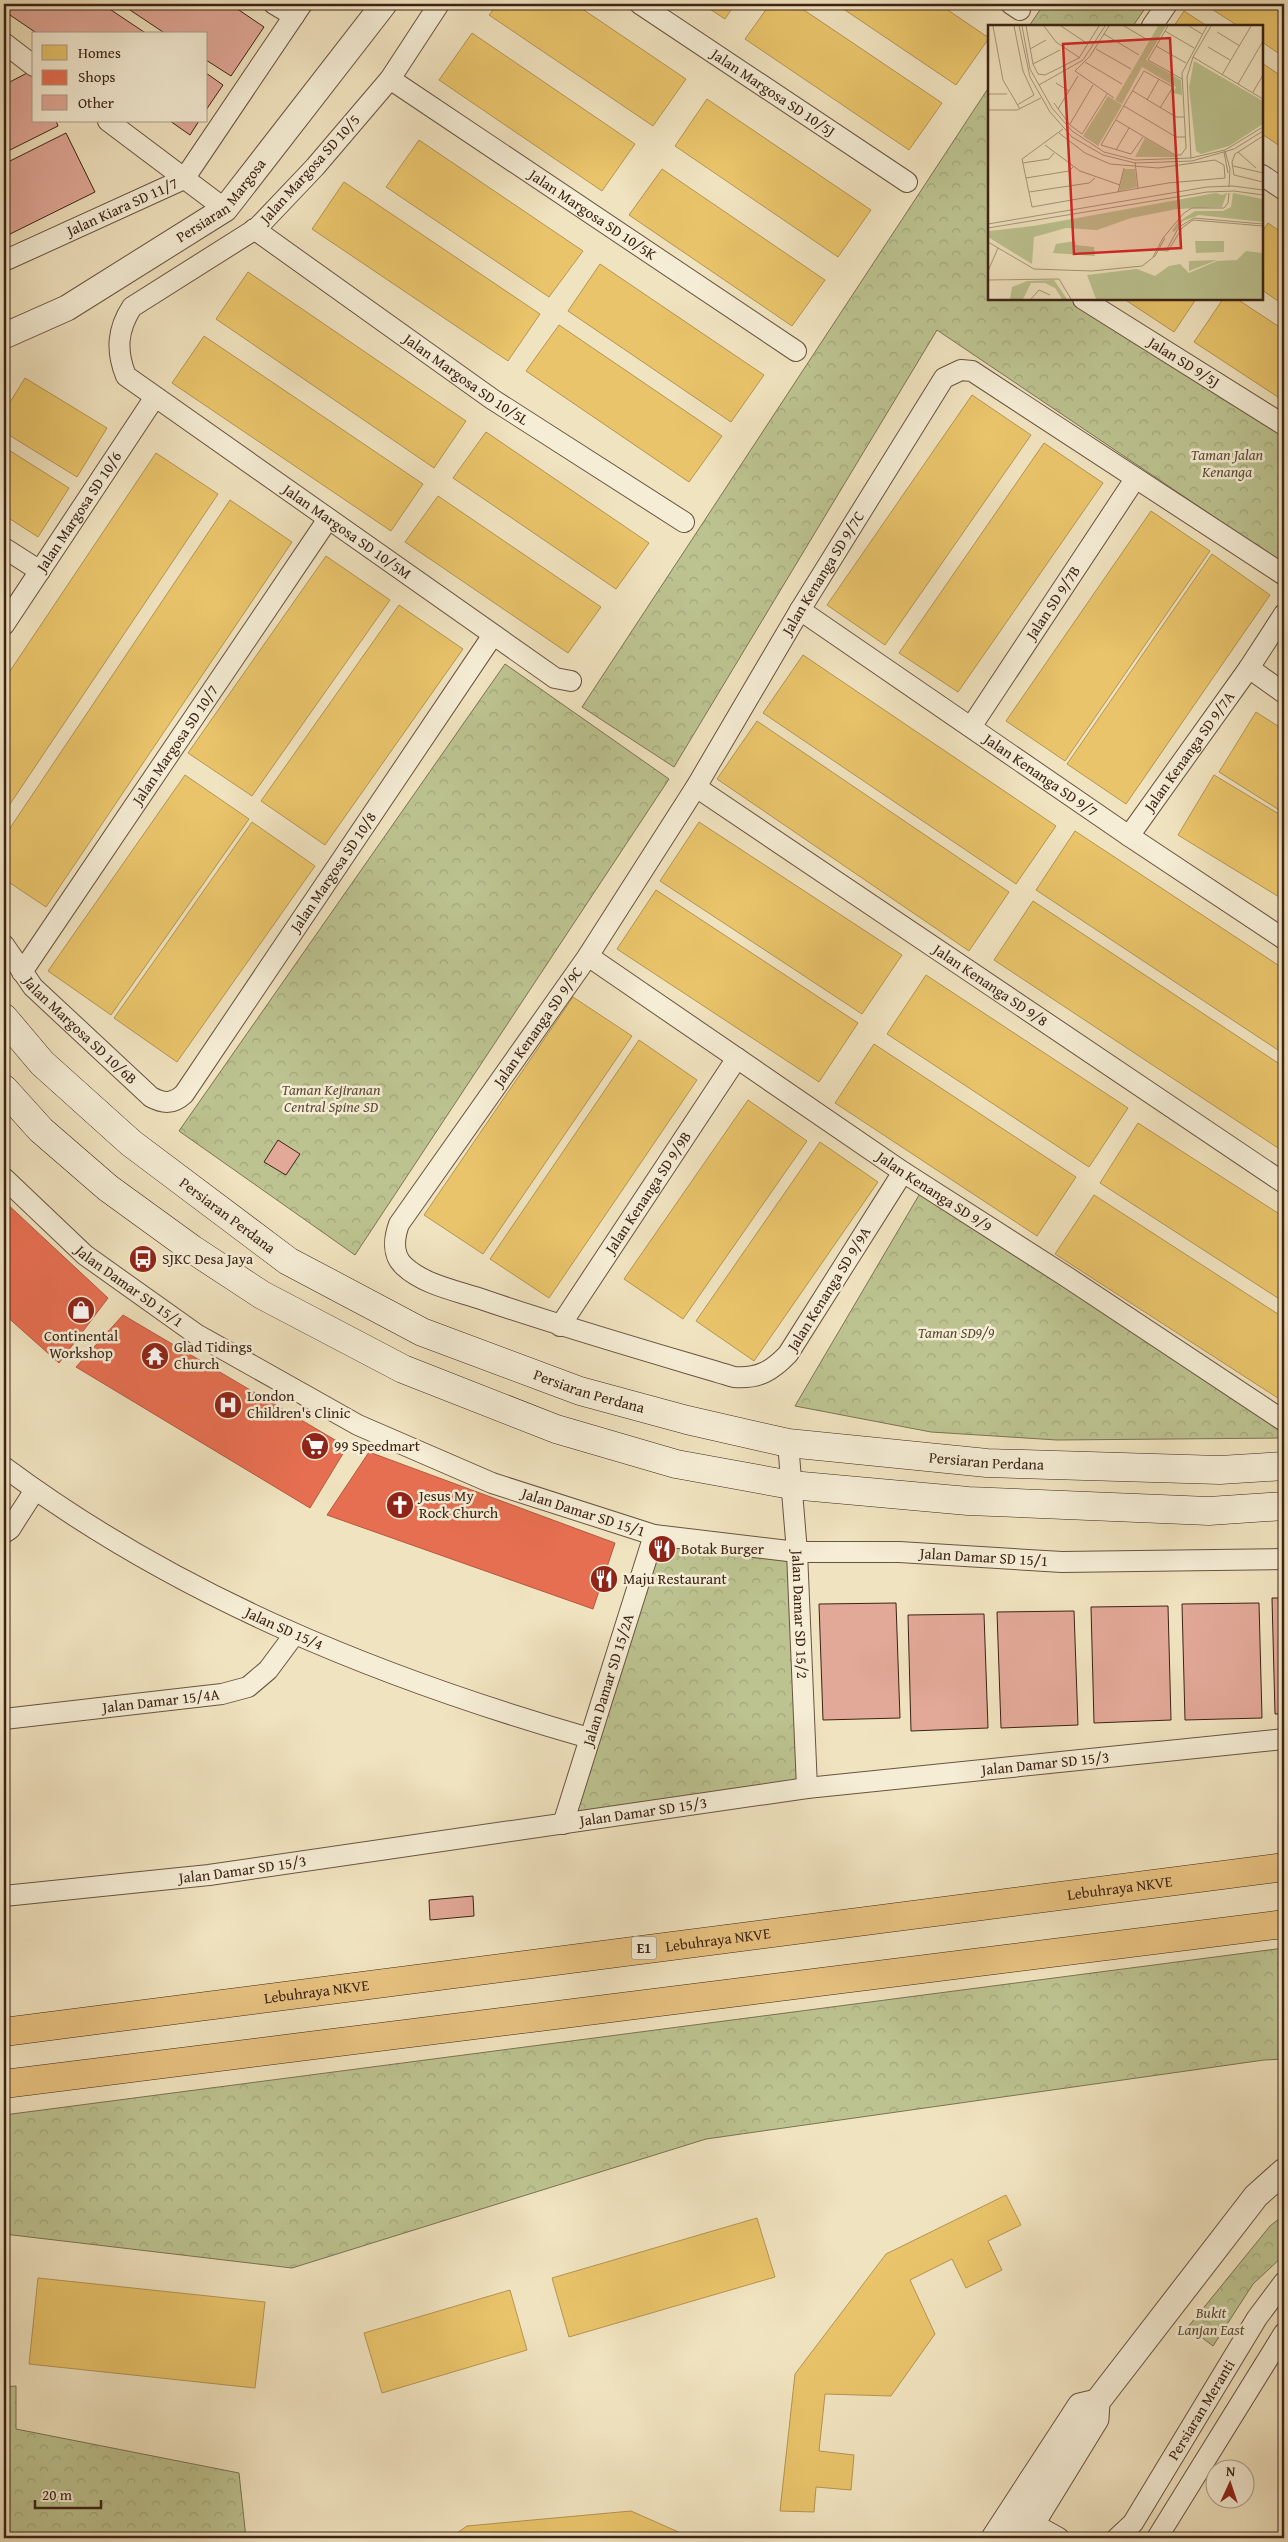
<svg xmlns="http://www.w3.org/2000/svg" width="1288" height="2542" font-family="'Gentium Book Plus',serif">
<defs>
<pattern id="forest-crowns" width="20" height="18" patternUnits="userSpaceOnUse" patternTransform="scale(1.25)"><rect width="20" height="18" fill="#bcc390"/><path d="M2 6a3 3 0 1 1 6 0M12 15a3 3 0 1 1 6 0" fill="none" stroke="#a2a77b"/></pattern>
</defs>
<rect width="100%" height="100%" fill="#f0e3bf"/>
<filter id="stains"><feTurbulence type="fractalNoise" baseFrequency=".004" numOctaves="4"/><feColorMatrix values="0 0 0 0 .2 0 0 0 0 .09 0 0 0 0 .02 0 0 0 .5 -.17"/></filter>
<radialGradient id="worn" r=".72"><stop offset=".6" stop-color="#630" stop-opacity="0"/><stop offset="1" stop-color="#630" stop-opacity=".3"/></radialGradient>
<g fill="url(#forest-crowns)" stroke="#7c7353">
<polygon points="1044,4 1148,4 1133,26 1029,26"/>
<polygon points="989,87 989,299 1071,299 1284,437 1284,564 937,330 674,767 582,707"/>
<polygon points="505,664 669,779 355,1255 179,1131"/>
<polygon points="922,1190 1284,1428 1284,1438 1057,1440 931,1432 795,1406"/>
<polygon points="658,1544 789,1557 801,1779 573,1816"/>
<polygon points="1284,1948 1284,2059 1264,2060 706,2139 292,2268 4,2234 4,2115"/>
<polygon points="1284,2215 1284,2255 1253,2284 1213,2346 1188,2327 1270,2226"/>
<polygon points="16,2386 16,2429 239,2473 246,2538 4,2538 4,2387"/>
</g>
<g fill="#e9c46a" stroke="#b59451">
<polygon points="498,4 575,4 686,79 653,126 489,15"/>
<polygon points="702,4 735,4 725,19"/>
<polygon points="770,4 795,4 942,103 909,150 745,39"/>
<polygon points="836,4 939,4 989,38 956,85"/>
<polygon points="1204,4 1284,4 1284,57 1262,42 1262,26 1238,26"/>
<polygon points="1184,11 1207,26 1174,26"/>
<polygon points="472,33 635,144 602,191 439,80"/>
<polygon points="1262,63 1284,78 1284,149 1262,134"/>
<polygon points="707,99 871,210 838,257 675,146"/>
<polygon points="419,140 583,251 549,297 386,187"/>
<polygon points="662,169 825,280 792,326 629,215"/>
<polygon points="344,182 540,314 508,361 312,229"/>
<polygon points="1268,223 1284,234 1284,305 1262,290 1262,232"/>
<polygon points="600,264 764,375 731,422 568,311"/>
<polygon points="248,272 466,421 434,468 216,319"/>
<polygon points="1124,299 1196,299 1174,332"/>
<polygon points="1223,299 1237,299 1284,330 1284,401 1194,342"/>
<polygon points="559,325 722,436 689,482 526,371"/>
<polygon points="204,336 423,484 391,531 172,383"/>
<polygon points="25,378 107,428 77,477 4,432 4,412"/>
<polygon points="972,395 1031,435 885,645 827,605"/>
<polygon points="486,432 649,543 616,589 453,478"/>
<polygon points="1044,443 1103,483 958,692 899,653"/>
<polygon points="4,447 69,488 38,537 4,515"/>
<polygon points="156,453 218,494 4,813 4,680"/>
<polygon points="438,496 601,607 568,653 405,542"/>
<polygon points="230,500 292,542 46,907 4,879 4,837"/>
<polygon points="1151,511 1210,551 1065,761 1006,721"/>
<polygon points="1212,554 1270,595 1126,804 1067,764"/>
<polygon points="326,556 390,600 252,796 188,753"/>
<polygon points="399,605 463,649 325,845 261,801"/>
<polygon points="803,655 1056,826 1016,884 763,713"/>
<polygon points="1256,712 1284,730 1284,813 1219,772"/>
<polygon points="757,721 1009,892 969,951 717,779"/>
<polygon points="185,775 249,819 111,1015 48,971"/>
<polygon points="1214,775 1284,817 1284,900 1178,835"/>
<polygon points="252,822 315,866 177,1062 114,1018"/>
<polygon points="699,822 902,955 862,1014 660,881"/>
<polygon points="1075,831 1284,969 1284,1054 1036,890"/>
<polygon points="656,890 858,1023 819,1082 617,949"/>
<polygon points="1033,901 1284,1067 1284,1152 994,960"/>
<polygon points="926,975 1128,1108 1089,1167 887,1034"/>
<polygon points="573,997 632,1036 483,1254 424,1215"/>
<polygon points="639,1040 697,1080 549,1298 490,1259"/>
<polygon points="874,1044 1076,1177 1037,1236 835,1103"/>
<polygon points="748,1100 807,1141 683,1319 624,1279"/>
<polygon points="1138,1123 1284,1217 1284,1302 1100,1183"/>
<polygon points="820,1142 878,1182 754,1361 696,1321"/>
<polygon points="1094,1195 1284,1318 1284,1402 1055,1254"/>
<polygon points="1006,2195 1021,2225 988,2241 1002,2270 966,2288 952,2259 910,2280 935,2334 891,2396 825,2394 819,2451 854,2455 851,2490 816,2487 814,2512 780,2511 795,2374 886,2254"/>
<polygon points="757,2218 775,2277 569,2337 552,2278"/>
<polygon points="38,2278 265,2302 255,2388 29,2364"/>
<polygon points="510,2290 527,2350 382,2393 364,2333"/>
<polygon points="631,2511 692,2538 450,2538 467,2526"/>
</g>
<g fill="#e76f51" stroke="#b4583f">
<polygon points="4,1201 108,1298 59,1363 4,1314"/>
<polygon points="123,1315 347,1447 310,1508 76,1367"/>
<polygon points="369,1452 615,1543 593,1609 327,1515"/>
</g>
<g fill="#e2a898" stroke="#3c2316">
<polygon points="8,4 102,4 147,34 38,34 4,11"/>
<polygon points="121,4 230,4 264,27 231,76 206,60 206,34 166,34"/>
<polygon points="31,71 34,77 34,121 56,121 58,126 4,153 4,85"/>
<polygon points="206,73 223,85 206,110"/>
<polygon points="170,121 199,121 190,135"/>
<polygon points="66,133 95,192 4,237 4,164"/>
<polygon points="278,1140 300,1154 286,1175 264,1162"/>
<polygon points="1272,1598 1284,1598 1284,1714 1275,1714"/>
<polygon points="896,1603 900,1718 823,1720 819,1604"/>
<polygon points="1259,1603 1262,1718 1185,1720 1182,1604"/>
<polygon points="1168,1606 1171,1720 1094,1723 1091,1607"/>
<polygon points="1074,1611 1078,1725 1001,1728 997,1612"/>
<polygon points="984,1614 988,1728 911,1731 908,1615"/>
<polygon points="473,1896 474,1916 430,1920 429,1900"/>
</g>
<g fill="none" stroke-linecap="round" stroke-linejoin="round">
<defs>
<g id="minor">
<polyline points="274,4 294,16"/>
<path id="s1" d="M439 4 390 79 315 167 257 228 132 307C117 330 116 351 126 376L555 678 571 681"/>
<path id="s2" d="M640 4 907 182"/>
<polyline points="1011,4 1020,10"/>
<polyline points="1152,26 1167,4"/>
<polyline points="4,43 34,66"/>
<path id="s3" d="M390 79 796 351"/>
<polyline points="108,121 225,209"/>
<polyline points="1262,175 1284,190"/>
<path id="s4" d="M254 229 492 399 684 522"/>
<path id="s5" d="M4 261 184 179 302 4"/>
<path id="s6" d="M1083 299 1284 425"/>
<polyline points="4,548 40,571"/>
<path id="s7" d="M800 610 1129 836 1284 939"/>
<path id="s8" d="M4 625 155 397"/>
<polyline points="1249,668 1284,693"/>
<path id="s9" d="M971 727 1135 479"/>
<path id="s10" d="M696 787 1284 1183"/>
<path id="s11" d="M1129 836 1249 668 1284 614"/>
<path id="s12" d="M4 945 33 987 151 1097C164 1104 173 1104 184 1094L493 635"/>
<path id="s13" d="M588 956 903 1172 1067 1277 1284 1421"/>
<path id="s14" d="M22 972 328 519"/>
<path id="s15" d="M903 1172 788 1354C772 1371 758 1379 734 1377 650 1352 566 1328 484 1300 458 1291 424 1285 404 1266 392 1255 394 1238 399 1224L588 956 696 787 800 610 944 378 961 370 972 371 1284 575"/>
<path id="s16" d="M4 1178 85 1255 196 1334 358 1425 492 1483 654 1535 797 1552H899L1062 1562 1284 1559"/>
<path id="s17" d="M560 1326 737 1058"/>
<path id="s18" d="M788 1443 797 1552 807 1788"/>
<path id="s19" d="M4 1467C179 1597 380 1678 589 1738"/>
<polyline points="4,1533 10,1529 35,1490"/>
<path id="s20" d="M4 1719 222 1694 248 1687 268 1670 294 1635"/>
<path id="s21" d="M563 1824 654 1535"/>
<path id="s22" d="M4 1896 209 1875 807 1788 1284 1739"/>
<polyline points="1032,2523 1059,2538"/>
<path id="s23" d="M1117 2538 1133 2523 1257 2318 1284 2282"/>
<polyline points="1157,2538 1284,2333"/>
</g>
<g id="tertiary">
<path id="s24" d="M4 336 67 308 225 209 384 4"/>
<polyline points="994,2538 1080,2406 1097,2402"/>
<polyline points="1023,2538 1096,2419 1097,2402 1256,2196 1284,2171"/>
</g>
<g id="secondary">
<path id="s25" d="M4 1018 42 1063 131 1143 288 1261 422 1332 580 1391 687 1420 788 1443 987 1463 1220 1470 1284 1466"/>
<polyline points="4,1089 41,1130 108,1188 192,1249 262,1295 403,1369 556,1429 676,1464 791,1485 968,1501 1209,1511 1284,1506"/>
</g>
<g id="motorway">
<path id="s26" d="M4 2032 1284 1867"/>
<polyline points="4,2084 1284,1924"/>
</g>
</defs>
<use href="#minor" stroke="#695340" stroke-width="22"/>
<use href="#tertiary" stroke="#695340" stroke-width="27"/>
<use href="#secondary" stroke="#3c2316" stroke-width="29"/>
<use href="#motorway" stroke="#3c2316" stroke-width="29"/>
<use href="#minor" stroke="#f5edd5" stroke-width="20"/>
<use href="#tertiary" stroke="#f5edd5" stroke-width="25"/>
<use href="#secondary" stroke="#f5edd5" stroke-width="28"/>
<use href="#motorway" stroke="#e8c280" stroke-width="28"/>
</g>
<defs>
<symbol id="bus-disc" viewBox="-11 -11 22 22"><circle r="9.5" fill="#8f2418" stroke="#f5edd5"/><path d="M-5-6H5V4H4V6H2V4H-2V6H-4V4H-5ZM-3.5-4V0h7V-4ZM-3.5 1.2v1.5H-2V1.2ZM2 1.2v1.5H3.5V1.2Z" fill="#fff"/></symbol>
<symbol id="shop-disc" viewBox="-11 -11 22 22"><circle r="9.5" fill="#8f2418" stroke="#f5edd5"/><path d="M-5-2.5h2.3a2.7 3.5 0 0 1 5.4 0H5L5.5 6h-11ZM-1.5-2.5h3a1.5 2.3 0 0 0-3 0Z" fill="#fff"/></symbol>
<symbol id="temple-disc" viewBox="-11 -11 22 22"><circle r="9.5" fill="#8f2418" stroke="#f5edd5"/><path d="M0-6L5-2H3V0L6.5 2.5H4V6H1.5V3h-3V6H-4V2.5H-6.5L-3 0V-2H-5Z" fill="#fff"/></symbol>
<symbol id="hospital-disc" viewBox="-11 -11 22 22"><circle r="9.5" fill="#8f2418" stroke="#f5edd5"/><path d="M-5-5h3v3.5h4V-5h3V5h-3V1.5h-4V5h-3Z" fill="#fff"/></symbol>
<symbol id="supermarket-disc" viewBox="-11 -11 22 22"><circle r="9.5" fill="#8f2418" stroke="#f5edd5"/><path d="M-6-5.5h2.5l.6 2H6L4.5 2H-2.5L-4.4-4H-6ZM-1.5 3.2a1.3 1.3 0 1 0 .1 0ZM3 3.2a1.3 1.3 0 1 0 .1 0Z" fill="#fff"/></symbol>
<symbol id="church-disc" viewBox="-11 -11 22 22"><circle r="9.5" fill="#8f2418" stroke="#f5edd5"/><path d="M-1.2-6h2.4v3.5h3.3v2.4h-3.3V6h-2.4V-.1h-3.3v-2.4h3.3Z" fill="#fff"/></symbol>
<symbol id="restaurant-disc" viewBox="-11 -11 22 22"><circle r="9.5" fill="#8f2418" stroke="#f5edd5"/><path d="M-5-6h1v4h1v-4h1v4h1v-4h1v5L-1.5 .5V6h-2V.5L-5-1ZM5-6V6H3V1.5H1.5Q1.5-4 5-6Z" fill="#fff"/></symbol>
</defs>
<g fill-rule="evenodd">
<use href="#bus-disc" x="127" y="1243" width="32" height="32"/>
<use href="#shop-disc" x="65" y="1294" width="32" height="32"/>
<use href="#temple-disc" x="139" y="1340" width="32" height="32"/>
<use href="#hospital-disc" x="212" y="1389" width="32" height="32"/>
<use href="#supermarket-disc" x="299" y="1430" width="32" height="32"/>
<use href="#church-disc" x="384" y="1489" width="32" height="32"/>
<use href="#restaurant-disc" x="646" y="1533" width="32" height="32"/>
<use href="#restaurant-disc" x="588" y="1563" width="32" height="32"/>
</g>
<g text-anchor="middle" stroke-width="5" stroke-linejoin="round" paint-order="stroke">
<rect fill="#f5edd5" stroke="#74604f" stroke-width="1" x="631.5" y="1936.5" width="25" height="23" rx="4"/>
<g font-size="14" font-weight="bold" fill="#3c2316">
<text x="644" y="1953">E1</text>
</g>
<g font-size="15" fill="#3c2316" stroke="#f5edd5">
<text dy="5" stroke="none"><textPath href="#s2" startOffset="160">Jalan Margosa SD 10/5J</textPath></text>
<text transform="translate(310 169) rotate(-48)" y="5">Jalan Margosa SD 10/5</text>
<text dy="5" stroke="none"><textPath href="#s24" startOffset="258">Persiaran Margosa</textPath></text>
<text dy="5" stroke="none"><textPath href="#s5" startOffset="130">Jalan Kiara SD 11/7</textPath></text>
<text dy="5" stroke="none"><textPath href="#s3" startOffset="244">Jalan Margosa SD 10/5K</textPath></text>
<text dy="5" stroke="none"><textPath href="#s6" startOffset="119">Jalan SD 9/5J</textPath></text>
<text dy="5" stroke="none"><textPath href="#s4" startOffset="260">Jalan Margosa SD 10/5L</textPath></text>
<text dy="5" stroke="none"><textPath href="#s8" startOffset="136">Jalan Margosa SD 10/6</textPath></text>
<text dy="5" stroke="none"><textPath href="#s1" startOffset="780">Jalan Margosa SD 10/5M</textPath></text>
<text dy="5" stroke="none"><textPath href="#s15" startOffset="1448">Jalan Kenanga SD 9/7C</textPath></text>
<text dy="5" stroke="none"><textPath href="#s9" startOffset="149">Jalan SD 9/7B</textPath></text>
<text dy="5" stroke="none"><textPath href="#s14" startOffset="274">Jalan Margosa SD 10/7</textPath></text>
<text dy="5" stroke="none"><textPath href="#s11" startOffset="104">Jalan Kenanga SD 9/7A</textPath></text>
<text dy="5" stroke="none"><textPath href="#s7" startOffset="292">Jalan Kenanga SD 9/7</textPath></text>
<text dy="5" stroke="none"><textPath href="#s12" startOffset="516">Jalan Margosa SD 10/8</textPath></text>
<text dy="5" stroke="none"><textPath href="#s10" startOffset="355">Jalan Kenanga SD 9/8</textPath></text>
<text dy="5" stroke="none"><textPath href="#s15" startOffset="912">Jalan Kenanga SD 9/9C</textPath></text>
<text dy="5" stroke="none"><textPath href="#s12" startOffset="115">Jalan Margosa SD 10/6B</textPath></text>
<text dy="5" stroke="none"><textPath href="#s17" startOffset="160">Jalan Kenanga SD 9/9B</textPath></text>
<text dy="5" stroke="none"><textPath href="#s13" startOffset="419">Jalan Kenanga SD 9/9</textPath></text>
<text dy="5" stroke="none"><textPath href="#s25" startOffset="299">Persiaran Perdana</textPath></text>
<text dy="5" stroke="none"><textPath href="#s16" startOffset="166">Jalan Damar SD 15/1</textPath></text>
<text transform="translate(829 1289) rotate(-58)" y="5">Jalan Kenanga SD 9/9A</text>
<text dy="5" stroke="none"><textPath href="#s25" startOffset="704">Persiaran Perdana</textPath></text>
<text dy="5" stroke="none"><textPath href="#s25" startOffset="1109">Persiaran Perdana</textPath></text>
<text dy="5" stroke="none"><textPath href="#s16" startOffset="676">Jalan Damar SD 15/1</textPath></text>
<text dy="5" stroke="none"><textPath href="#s16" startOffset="1081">Jalan Damar SD 15/1</textPath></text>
<text dy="5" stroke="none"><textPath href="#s18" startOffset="172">Jalan Damar SD 15/2</textPath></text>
<text dy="5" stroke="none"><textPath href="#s19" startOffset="324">Jalan SD 15/4</textPath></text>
<text dy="5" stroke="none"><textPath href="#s21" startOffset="151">Jalan Damar SD 15/2A</textPath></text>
<text dy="5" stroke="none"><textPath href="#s20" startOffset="158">Jalan Damar 15/4A</textPath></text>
<text dy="5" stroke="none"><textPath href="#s22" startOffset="1050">Jalan Damar SD 15/3</textPath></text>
<text dy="5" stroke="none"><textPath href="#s22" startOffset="645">Jalan Damar SD 15/3</textPath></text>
<text dy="5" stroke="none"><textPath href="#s22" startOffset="240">Jalan Damar SD 15/3</textPath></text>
<text dy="5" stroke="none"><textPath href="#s26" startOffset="1125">Lebuhraya NKVE</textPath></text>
<text dy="5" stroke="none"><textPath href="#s26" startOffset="720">Lebuhraya NKVE</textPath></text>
<text dy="5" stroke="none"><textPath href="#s26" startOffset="315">Lebuhraya NKVE</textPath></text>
<text dy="5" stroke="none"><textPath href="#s23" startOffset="154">Persiaran Meranti</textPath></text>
</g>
<g font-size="15" font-style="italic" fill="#5c4b34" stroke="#f5edd5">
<text x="1227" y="460">Taman Jalan<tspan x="1227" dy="17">Kenanga</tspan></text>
<text x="331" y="1095">Taman Kejiranan<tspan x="331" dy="17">Central Spine SD</tspan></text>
<text x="956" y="1338">Taman SD9/9</text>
<text x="1211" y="2318">Bukit<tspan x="1211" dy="17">Lanjan East</tspan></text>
</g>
<g font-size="15" fill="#3c2316" stroke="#f5edd5" text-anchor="start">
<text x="162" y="1264">SJKC Desa Jaya</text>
<text x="81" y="1341" text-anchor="middle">Continental<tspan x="81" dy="17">Workshop</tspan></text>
<text x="174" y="1352">Glad Tidings<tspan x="174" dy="17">Church</tspan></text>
<text x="247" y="1401">London<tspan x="247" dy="17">Children's Clinic</tspan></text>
<text x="334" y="1451">99 Speedmart</text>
<text x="419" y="1501">Jesus My<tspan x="419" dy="17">Rock Church</tspan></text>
<text x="681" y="1554">Botak Burger</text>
<text x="623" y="1584">Maju Restaurant</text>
</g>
</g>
<g transform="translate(988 25)">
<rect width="275" height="275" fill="#f0e3bf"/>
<path d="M170 1H178L158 35 193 55 194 70 185 68 188 62 154 42 134 79 127 75ZM206 36 275 76V99L241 121 213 129 208 126 201 62ZM120 71 134 80 110 121 95 111ZM157 113 189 132H147ZM136 144H147L149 162 131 166ZM228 168 234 170 239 168 234 182 189 184 143 193 109 205 78 203 46 212 44 239 0 212V206L45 201ZM245 168 275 174V197L211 190 195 196 186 207 184 206 190 197 207 186H235L243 182ZM87 216 88 220 106 222 107 231 65 228 68 219ZM207 216H236V227L208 228ZM258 226 275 228V274H108L99 250 149 244 167 251 181 241 192 239 201 248 229 236 249 235ZM229 235 201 246V236ZM66 255 79 274H74L67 263 57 258H43L35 274H22L24 262 39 256Z" fill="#bcc390"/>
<path fill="none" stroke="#a8967b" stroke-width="1" d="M5 1 15 55 32 84M26 1 35 46 46 70 29 80M31 1 42 52 62 87 84 112 115 130 147 138 204 136 246 124 275 106M34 1 42 44 64 83 84 106 116 127 147 135 203 133 237 125 275 102M38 1 45 39 50 49 57 50 91 33 111 1M56 1 68 17 92 33M73 1 100 19M121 1 102 31 87 46 126 73M136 1 160 15M180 1 160 35 194 54M201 1 214 9M177 6 206 23M229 7 252 21M116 9 151 30M168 21 198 38M220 22 242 35M42 24 58 15M108 24 143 44M205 32 275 74M97 37 134 59M45 39 72 25M234 50 263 1M68 58 81 66M250 59 275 16M51 60 95 35 117 1M145 66 188 92H196M265 67 275 50M0 69H19M159 75 171 54M66 78 82 100 94 109 119 69M136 81 188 112H197M70 84 90 51M0 85H29L53 73M128 95 187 130H193L198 123 194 48 219 1M82 99 105 60M71 108 97 128 122 139 170 143 227 135 236 140 237 153 180 158 44 182 34 134 75 104M275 111 247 129 244 137 246 150 275 157M155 112 143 129 113 120 156 46 185 62 172 83M57 120 92 146 132 160M128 125 141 103M237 126 242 144 241 162M236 127 240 148M250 127 268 143M203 133 199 52 205 32 223 1M147 137 150 163M35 138 61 134 66 128M245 141 275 148M38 153 81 146 85 142M41 167 101 158 107 153M130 167 136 143M0 199 219 162 245 161 275 165M0 203 219 167 246 166 275 170M0 217 46 244 104 246 154 241 167 231 177 213M171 223 179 224 191 202 206 193 275 199M170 225 180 226 194 203 205 195 275 201M165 232 175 213 196 188 204 183H236L240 178 241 168M0 246 10 223M0 255 71 254 83 274M43 274 51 265 62 270"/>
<path fill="#d62828" fill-opacity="0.15" stroke="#d62828" stroke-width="2.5" d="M182 13 193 223 86 229 75 19Z"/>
<rect width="275" height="275" fill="none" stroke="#3c2316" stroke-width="2.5"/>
</g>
<rect width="1288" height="2542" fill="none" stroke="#f0e3bf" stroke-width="20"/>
<rect x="5" y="5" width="1278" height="2532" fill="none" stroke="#3c2316" stroke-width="2.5"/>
<rect x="10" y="10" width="1268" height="2522" fill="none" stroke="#3c2316"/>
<rect x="32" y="32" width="175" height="90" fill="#f5edd5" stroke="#ab9c89"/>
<rect x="42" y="45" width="25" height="15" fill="#e9c46a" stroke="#ab9c89"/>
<text x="78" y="58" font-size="15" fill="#3c2316">Homes</text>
<rect x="42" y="70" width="25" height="15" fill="#e76f51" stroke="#ab9c89"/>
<text x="78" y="82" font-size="15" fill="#3c2316">Shops</text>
<rect x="42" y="95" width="25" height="15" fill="#e2a898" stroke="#ab9c89"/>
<text x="78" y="108" font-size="15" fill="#3c2316">Other</text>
<g transform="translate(1230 2484) rotate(3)"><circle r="24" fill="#f5edd5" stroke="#ab9c89"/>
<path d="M0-4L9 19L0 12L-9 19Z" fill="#8f2418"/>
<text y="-8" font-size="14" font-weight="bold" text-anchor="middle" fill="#3c2316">N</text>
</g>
<path d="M35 2500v8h66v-8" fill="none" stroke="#3c2316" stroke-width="2.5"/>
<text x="42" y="2500" font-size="15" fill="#3c2316" stroke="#f5edd5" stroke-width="4" paint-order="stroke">20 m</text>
<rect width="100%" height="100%" filter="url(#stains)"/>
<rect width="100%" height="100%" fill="url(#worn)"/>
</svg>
